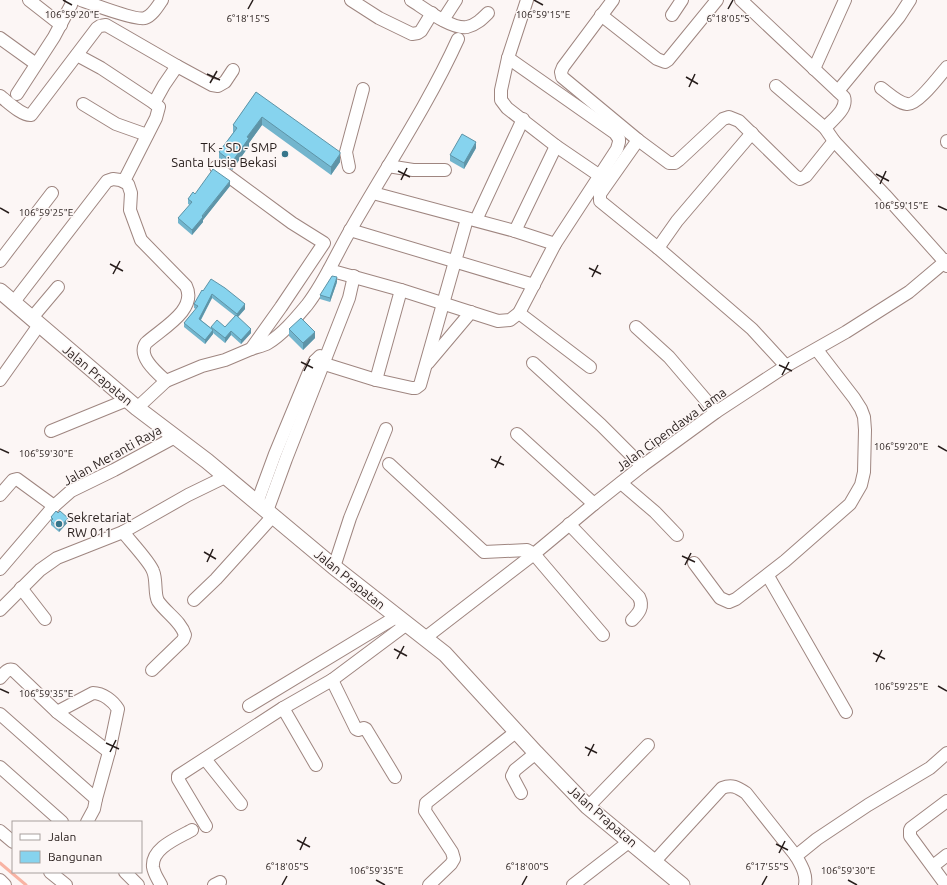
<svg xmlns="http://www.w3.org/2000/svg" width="947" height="885" font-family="Ubuntu,sans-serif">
<rect width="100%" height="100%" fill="#fcf6f5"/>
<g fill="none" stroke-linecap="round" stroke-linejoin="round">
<polyline stroke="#f8b3a3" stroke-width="3" points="0,863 26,885"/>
<defs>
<g id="minor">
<polyline points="29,0 61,25"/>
<path d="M81 0C92 4 137 21 145 18 152 16 158 6 162 0"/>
<polyline points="351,0 379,18 412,34 418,33 421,31 432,13"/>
<path d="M411 0C424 8 452 30 467 27 476 25 482 19 488 13"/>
<polyline points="527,0 508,58 501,90 501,100 507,108 556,146 600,176"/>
<polyline points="613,0 563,67 561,72 562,77 638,140 669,163 675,163 679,160 723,119 729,117 739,121 795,176 800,179 806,176 834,141"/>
<path d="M741 0 844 97C848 109 832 120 825 128"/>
<polyline points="601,15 657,59 665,62 668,60 717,0"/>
<polyline points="672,15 682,0"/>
<polyline points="443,20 456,0"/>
<polyline points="0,38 36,64"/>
<polyline points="77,55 101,68 154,103"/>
<polyline points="814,69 845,0"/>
<polyline points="776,86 825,128 834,141 885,195 945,262 947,266"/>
<path d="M881 88C888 93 898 103 907 104 917 106 940 75 947 67"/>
<polyline points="838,91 899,17 910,0"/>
<polyline points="17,94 54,37 71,5 72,0"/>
<path d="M0 96C7 101 22 116 31 115L97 28 100 26 106 25 177 66"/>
<polyline points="83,104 116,124 147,135"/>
<polyline points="638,140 600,194 600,201 658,248 752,329 786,366"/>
<polyline points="947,142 947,141"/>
<polyline points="388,166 413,170 445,170"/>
<polyline points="349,167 346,152 363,89"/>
<polyline points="124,181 156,118 159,107 154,103 164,85 177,66 212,85 218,86 225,82 233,70"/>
<polyline points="373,193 515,231 555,244"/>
<polyline points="476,220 523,119"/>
<polyline points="350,230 534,285"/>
<polyline points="515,231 556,146"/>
<polyline points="658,248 677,221 752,133"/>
<polyline points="0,261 52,193"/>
<polyline points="329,270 401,290 498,321 510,320 519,313 555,244 617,149 619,142 619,139 615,133 508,58"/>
<path d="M13 303 107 181 113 179 120 180 128 184 131 193 130 210 141 240 186 286C198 310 161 329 146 343 137 356 156 372 166 381"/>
<polyline points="519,313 590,367"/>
<polyline points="31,319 58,287"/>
<polyline points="636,327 669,357 716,412"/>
<path d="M251 349C256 347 263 346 268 343 283 334 296 318 307 305 325 282 336 254 351 229 387 166 428 105 458 39"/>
<polyline points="315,361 376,380 412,388 416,388 420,385 467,219"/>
<polyline points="428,363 471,312"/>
<polyline points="533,363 601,425 642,466"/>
<polyline points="0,380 39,325"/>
<polyline points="376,380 401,290"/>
<polyline points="137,408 166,381 202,366 225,360 251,349 281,307 324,243 292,223 216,167"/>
<polyline points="51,431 127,400"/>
<polyline points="517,434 594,504"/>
<polyline points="389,464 484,552 527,550 534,554 603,635"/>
<polyline points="621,483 655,512 677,535"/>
<polyline points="0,495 13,480 17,479 54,506"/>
<polyline points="257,503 275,454 309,372 315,361 320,356"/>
<polyline points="267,511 286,459 342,316 349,298 354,276"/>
<path d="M569 524 639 597C644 607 639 613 632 620"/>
<path d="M123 532C130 541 150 562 153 571 157 580 154 594 158 601 166 613 181 621 185 635L183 640 152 670"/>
<polyline points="694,563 720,598 729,602 736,599 785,561 850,504 861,485 864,472 865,430 864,417 861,409 854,398 817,350"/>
<polyline points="334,567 350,518 386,429"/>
<polyline points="0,569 54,506 71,491 114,470 175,437"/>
<polyline points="768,576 846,712"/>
<polyline points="21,588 45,619"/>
<polyline points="194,600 216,579 273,516"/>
<polyline points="0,610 40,570 57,558 123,532 188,495 225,477"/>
<polyline points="425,638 534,554 594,504 642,466 716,412 786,366 846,332 909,292 947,260"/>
<path d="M0 678C4 674 7 668 13 670L57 712 109 752"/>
<polyline points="332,680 356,729 358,730 364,728 366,729 395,777"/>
<polyline points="249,706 396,617"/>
<polyline points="283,708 316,765"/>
<path d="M57 712 93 693C103 693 113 701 118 709L109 752 96 799 94 809 87 822"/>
<polyline points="0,714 96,799"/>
<polyline points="205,759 241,804"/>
<polyline points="0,767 62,822"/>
<polyline points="521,793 512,776 515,770 536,753"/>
<polyline points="588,807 648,745"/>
<polyline points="206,826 178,779 178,776 283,708 332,680 407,624"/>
<polyline points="0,831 13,842"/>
<path d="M655 861 722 788C732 784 737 787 746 793L796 856"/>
<polyline points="933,866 947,855"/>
<polyline points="50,872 66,885"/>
<polyline points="125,872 138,885"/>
<polyline points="0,880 5,885"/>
<path d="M161 885C158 879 154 874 153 867 151 848 178 838 192 830"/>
<polyline points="214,885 220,882"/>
<polyline points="429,885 451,864 454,859 452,852 425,811 426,803 517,731"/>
<polyline points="573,885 630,841"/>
<path d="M805 885C807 874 801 865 796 856L817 839 868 805 930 768 947 753"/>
<polyline points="946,885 910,836 910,830 911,828 947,801"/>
</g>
<polyline id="major" points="0,291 137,408 207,461 334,567 445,654 536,753 588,807 682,885"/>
</defs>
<use href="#minor" stroke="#9f8680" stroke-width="14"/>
<use href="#major" stroke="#9f8680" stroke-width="17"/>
<use href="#minor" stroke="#fff" stroke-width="12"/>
<use href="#major" stroke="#fff" stroke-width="15"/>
</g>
<g fill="#73b5cd" fill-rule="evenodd">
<polygon points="256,92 340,162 331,175 262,125 249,143 249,146 232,170 219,160 219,152 233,133 233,125"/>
<polygon points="476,148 464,169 450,161 450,155"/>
<polygon points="230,186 203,220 203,222 192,235 178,223 178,218 190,205 188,204 188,199 195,194"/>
<polygon points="337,282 330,302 320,299 320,295"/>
<path d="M225 288 245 309 238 317 251 333 241 344 231 335 225 343 213 333V334L205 344 184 327V323L196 309 194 308V304L203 291ZM212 298 235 316 225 327H211V328L201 320Z"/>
<polygon points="289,329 315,338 303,350 289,336"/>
<polygon points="51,517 68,522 59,532 51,525"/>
</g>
<g fill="#5e94a7">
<polygon points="262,117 262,125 249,143 249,146 232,170 232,162 247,137"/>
<polygon points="476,142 476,148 464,169 464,163"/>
<polygon points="340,154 340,162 331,175 331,167"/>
<polygon points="230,181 230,186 203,220 203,222 192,235 192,230"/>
<polygon points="337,277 337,282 330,302 330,298"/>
<polygon points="212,294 212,298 199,323 199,319"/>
<polygon points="245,304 245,309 237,318 237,314"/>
<polygon points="251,329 251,333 241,344 241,340"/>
<polygon points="213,330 213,334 205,344 205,340"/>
<polygon points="231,331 231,335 225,343 225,338"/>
<polygon points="315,332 315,338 303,350 303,343"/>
<polygon points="68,518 68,522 59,532 59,528"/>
</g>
<g fill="#86d3ee" stroke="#5e94a7">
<polygon points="256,92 340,152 340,154 331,167 262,117 247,137 249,138 232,162 219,152 237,128 233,125"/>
<polygon points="462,134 476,142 464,163 450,155"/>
<polygon points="213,169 230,181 202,216 203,217 192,230 178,218 192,202 188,199 193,192 195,194"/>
<polygon points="332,276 337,277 330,298 320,295"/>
<polygon points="211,279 225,288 245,304 237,314 212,294 199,319 213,330 205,340 184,323 198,306 194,304 202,290 203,291"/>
<polygon points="236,315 251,329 241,340 231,331 225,338 211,327 217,320 225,327"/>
<polygon points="301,318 315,332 303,343 289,329"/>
<polygon points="56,511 58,513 60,511 68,518 59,528 51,521 53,519 51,517"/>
</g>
<path fill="none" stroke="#281e1c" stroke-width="1.5" d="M63 0 72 5M534 0 543 5M248 9 253 0M728 9 733 0M207 74 220 80M686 77 698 84M210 83 217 71M689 87 695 74M398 171 410 177M876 174 889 181M401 180 407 168M880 184 886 171M938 206 947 210M0 208 9 213M110 264 123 271M589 268 601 274M113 274 120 261M592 277 598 265M301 362 313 368M779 365 792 371M304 371 310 359M782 375 789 362M938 446 947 451M0 449 9 453M491 459 504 465M495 468 501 456M204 552 216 559M682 556 695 562M207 562 213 549M685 565 691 553M394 649 407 656M873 653 885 659M397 659 404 646M876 662 882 650M938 686 947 691M0 689 9 693M106 743 119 749M585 747 597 753M110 752 116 740M588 756 594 744M297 840 310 847M776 844 788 850M300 850 306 837M779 853 785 841M376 880 385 885M848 880 857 885M282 885 287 876M522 885 527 876M762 885 767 876"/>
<g fill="#36758a" stroke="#fcf6f5" stroke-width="1.5">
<circle cx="285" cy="154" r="4"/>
<circle cx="59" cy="524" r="4"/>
</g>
<g text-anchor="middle" stroke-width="3" stroke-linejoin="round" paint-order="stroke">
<g font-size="13" fill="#281e1c" stroke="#fcf6f5" text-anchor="end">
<text x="277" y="152">TK - SD - SMP<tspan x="277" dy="15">Santa Lusia Bekasi</tspan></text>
<text x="67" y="522" text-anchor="start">Sekretariat<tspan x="67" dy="15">RW 011</tspan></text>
</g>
<g font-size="13" fill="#281e1c" stroke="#fcf6f5">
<text transform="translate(98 375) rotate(40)" y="5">Jalan Prapatan</text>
<text transform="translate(671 429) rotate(-36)" y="5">Jalan Cipendawa Lama</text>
<text transform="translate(112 455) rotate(-29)" y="5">Jalan Meranti Raya</text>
<text transform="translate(350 579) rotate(39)" y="5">Jalan Prapatan</text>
<text transform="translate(603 816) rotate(41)" y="5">Jalan Prapatan</text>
</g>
</g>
<g font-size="10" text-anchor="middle" fill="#281e1c" stroke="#fcf6f5" stroke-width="3" stroke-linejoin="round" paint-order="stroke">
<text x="72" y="18">106°59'20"E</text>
<text x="543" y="18">106°59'15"E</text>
<text x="248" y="22">6°18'15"S</text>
<text x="728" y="22">6°18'05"S</text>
<text x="901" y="209">106°59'15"E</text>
<text x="46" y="216">106°59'25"E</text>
<text x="901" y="450">106°59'20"E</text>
<text x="46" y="457">106°59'30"E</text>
<text x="901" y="690">106°59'25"E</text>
<text x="46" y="697">106°59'35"E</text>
<text x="287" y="870">6°18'05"S</text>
<text x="527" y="870">6°18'00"S</text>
<text x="767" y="870">6°17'55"S</text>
<text x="376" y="874">106°59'35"E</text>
<text x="848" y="874">106°59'30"E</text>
</g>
<rect x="12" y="821" width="130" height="52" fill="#fcf6f5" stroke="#a7a09e"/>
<rect x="20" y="834" width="20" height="6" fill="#ffffff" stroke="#a7a09e"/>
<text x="48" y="841" font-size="12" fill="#281e1c">Jalan</text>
<rect x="20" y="851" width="20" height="12" fill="#86d3ee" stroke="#a7a09e"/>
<text x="48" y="861" font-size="12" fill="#281e1c">Bangunan</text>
</svg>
